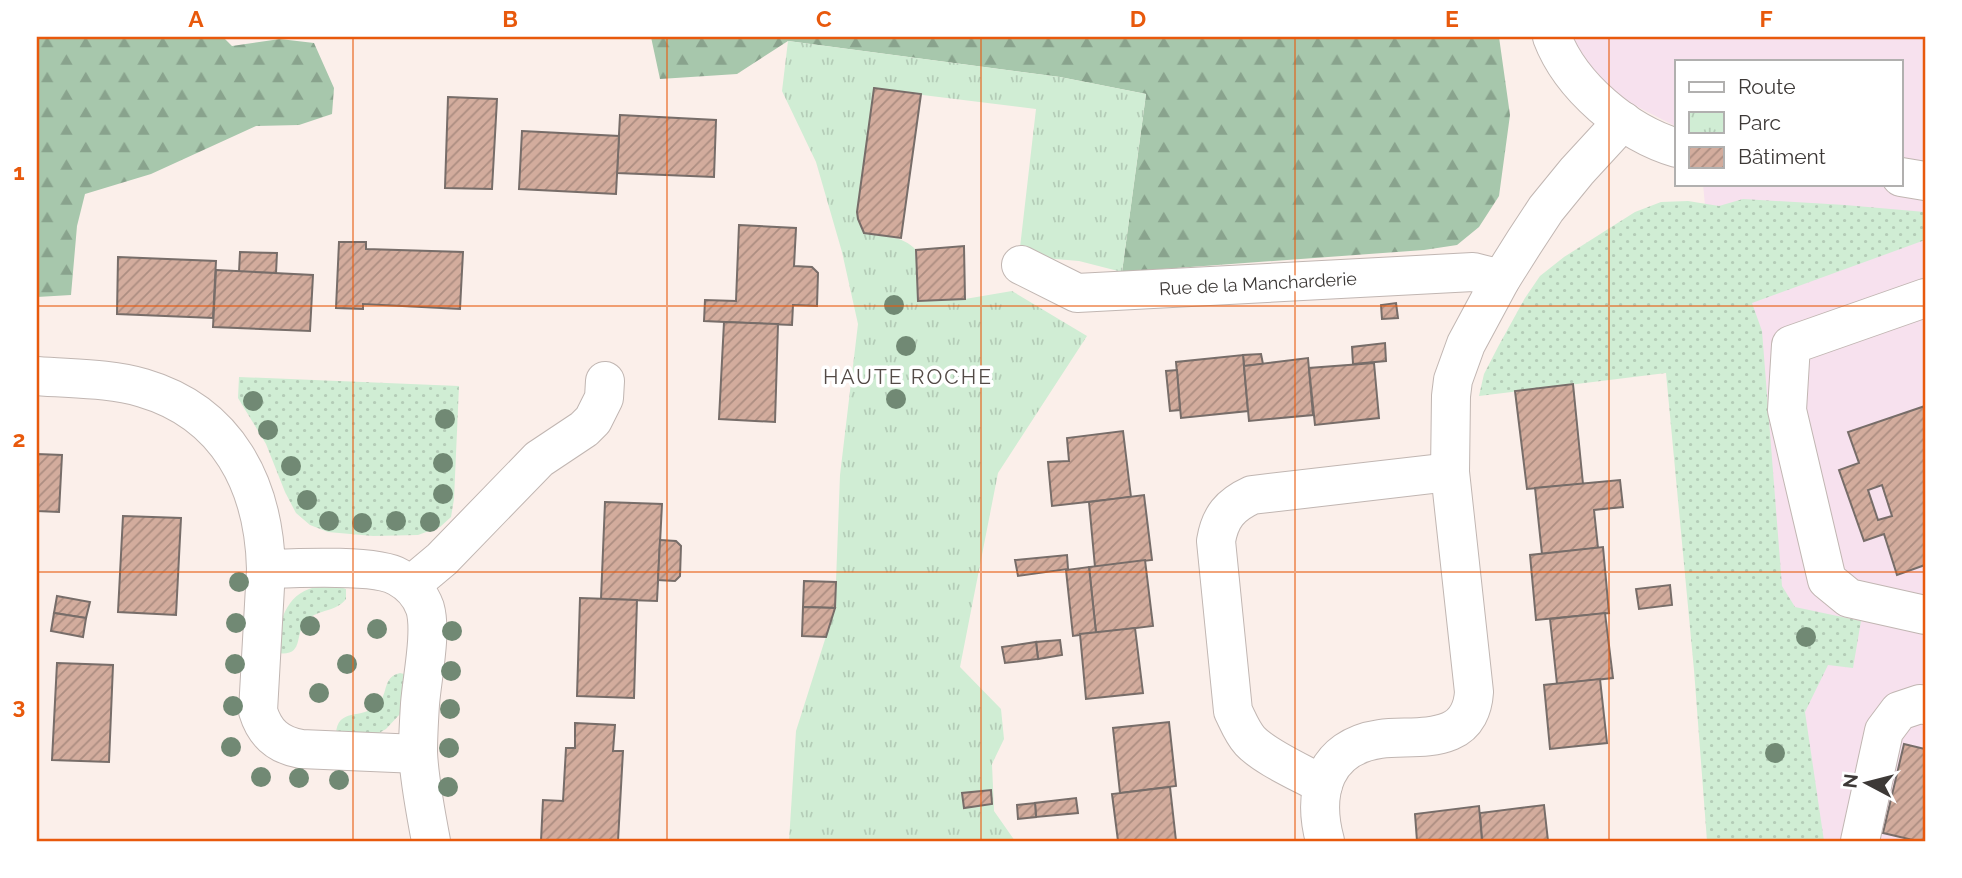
<svg xmlns="http://www.w3.org/2000/svg" width="1962" height="878" font-family="Raleway,sans-serif">
<defs>
<pattern id="grass-dots" width="8" height="8" patternUnits="userSpaceOnUse" patternTransform="scale(1.75)"><rect width="8" height="8" fill="#d0edd4"/><path d="M2 2h.1M6 6h.1" fill="none" stroke="#b4ccb7" stroke-width="1.8" stroke-linecap="round"/></pattern>
<pattern id="forest-firs" width="22" height="20" patternUnits="userSpaceOnUse" patternTransform="scale(1.75)"><rect width="22" height="20" fill="#a7c7ac"/><path d="M5 1l3.5 6h-7zM16 11l3.5 6h-7z" fill="#89a38d"/></pattern>
<pattern id="park-tufts" width="24" height="20" patternUnits="userSpaceOnUse" patternTransform="scale(1.75)"><rect width="24" height="20" fill="#d0edd4"/><path d="M3 7l-1-3M5 7V3M7 7l1-3M15 17l-1-3M17 17v-4M19 17l1-3" fill="none" stroke="#b4ccb7"/></pattern>
<pattern id="building-hatch" width="6" height="6" patternUnits="userSpaceOnUse" patternTransform="scale(1.75)"><rect width="6" height="6" fill="#d3ac9d"/><path d="M-1 1l2-2M0 6l6-6M5 7l2-2" fill="none" stroke="#ac8d81"/></pattern>
</defs>
<rect width="100%" height="100%" fill="#fbefea"/>
<polygon fill="#f7e1ee" points="1570,37 1925,37 1925,841 1764,841 1703,184 1901,184 1901,61 1677,61 1677,127 1624,100 1577,53"/>
<g fill="url(#grass-dots)">
<polygon points="1743,199 1845,205 1925,212 1925,240 1752,303 1762,331 1782,586 1795,607 1861,621 1853,668 1828,665 1805,712 1824,841 1707,841 1694,670 1666,373 1479,396 1484,374 1499,345 1525,298 1540,276 1564,257 1635,212 1661,202 1688,201 1719,206"/>
<polygon points="239,377 459,386 454,499 451,517 440,527 418,535 373,536 328,532 310,525 296,513 285,492 266,444 238,398"/>
<path d="M337 586 346 589V599C336 612 319 609 307 620 293 633 306 657 277 653 277 630 283 598 309 589 317 586 329 587 337 586Z"/>
<path d="M400 673 408 675 400 714 386 729 372 737 336 735C337 706 362 721 378 704 389 693 382 677 400 673Z"/>
</g>
<g fill="url(#forest-firs)">
<polygon points="37,37 223,37 232,46 280,39 314,43 334,88 332,114 299,125 256,126 151,174 85,194 77,226 71,295 37,297"/>
<polygon points="651,37 1499,37 1510,115 1499,196 1479,227 1457,245 1424,250 1122,272 1146,94 1060,77 788,41 737,74 660,79"/>
</g>
<path fill="url(#park-tufts)" d="M788 41 1060 77 1146 94 1122 272 1079 261 1019 256 1036 109 874 89 857 212 858 219 864 233C883 236 902 235 916 250L918 301 965 299 1012 291 1087 336 998 473 960 667 1001 709 1004 739 992 764 994 811 1015 841H789L796 731 835 608 840 475 858 324 842 252 816 162 782 91Z"/>
<g fill="url(#building-hatch)" stroke="#776d69" stroke-width="2" fill-rule="evenodd">
<polygon points="874,88 921,94 901,238 864,233 858,219 857,212"/>
<polygon points="448,97 497,99 492,189 445,188"/>
<polygon points="620,115 716,120 714,177 617,173"/>
<polygon points="522,131 619,136 616,194 519,189"/>
<polygon points="739,225 796,228 794,266 812,267 818,273 817,306 793,305 792,325 704,321 705,300 736,301"/>
<polygon points="339,242 366,242 366,249 463,252 460,309 363,304 363,309 336,308"/>
<polygon points="964,246 965,299 918,301 916,250"/>
<polygon points="240,252 277,253 276,273 239,272"/>
<polygon points="118,257 216,261 213,318 117,314"/>
<polygon points="216,270 313,275 310,331 213,327"/>
<polygon points="1396,303 1398,318 1382,319 1381,305"/>
<polygon points="724,322 778,324 775,422 719,419"/>
<polygon points="1385,343 1386,361 1353,364 1352,347"/>
<polygon points="1261,354 1263,364 1244,366 1243,355"/>
<polygon points="1243,355 1248,411 1181,418 1176,362"/>
<polygon points="1308,358 1313,415 1249,421 1244,366"/>
<polygon points="1374,363 1379,418 1315,425 1309,368"/>
<polygon points="1177,370 1180,410 1170,411 1166,371"/>
<polygon points="1573,384 1583,484 1527,489 1515,391"/>
<path d="M1925 406V565L1897 575 1884 534 1864 541 1839 470 1859 463 1848 432ZM1882 485 1892 516 1878 520 1868 490Z"/>
<polygon points="1123,431 1131,497 1052,506 1048,462 1069,461 1067,438"/>
<polygon points="37,454 62,455 59,512 37,511"/>
<polygon points="1620,480 1623,507 1594,510 1598,548 1542,554 1535,488"/>
<polygon points="1144,495 1152,560 1095,567 1089,502"/>
<polygon points="605,502 662,504 657,601 601,599"/>
<polygon points="123,516 181,518 176,615 118,612"/>
<polygon points="660,540 676,541 681,546 680,576 675,581 658,580"/>
<polygon points="1603,547 1609,613 1536,620 1530,555"/>
<polygon points="1067,555 1068,569 1018,576 1015,560"/>
<polygon points="1145,560 1153,626 1096,633 1089,567"/>
<polygon points="1089,567 1096,633 1073,636 1066,570"/>
<polygon points="804,581 836,582 835,608 803,607"/>
<polygon points="1670,585 1672,605 1639,609 1636,589"/>
<polygon points="57,596 90,602 86,618 54,613"/>
<polygon points="580,598 637,600 634,698 577,696"/>
<polygon points="803,607 835,608 826,637 802,636"/>
<polygon points="54,613 86,618 83,637 51,631"/>
<polygon points="1605,613 1613,678 1557,684 1550,619"/>
<polygon points="1135,628 1143,693 1086,699 1080,634"/>
<polygon points="1060,640 1062,655 1038,659 1036,642"/>
<polygon points="1036,642 1038,659 1005,663 1002,647"/>
<polygon points="57,663 113,665 109,762 52,760"/>
<polygon points="1600,679 1607,743 1550,749 1544,685"/>
<polygon points="1169,722 1176,786 1120,793 1113,728"/>
<polygon points="575,723 615,725 613,751 623,751 618,841 541,841 543,800 563,801 566,748 575,748"/>
<polygon points="1904,744 1925,749 1925,841 1917,841 1883,833"/>
<polygon points="1170,787 1176,841 1118,841 1112,794"/>
<polygon points="991,790 992,804 964,808 962,793"/>
<polygon points="1076,798 1078,813 1036,817 1035,803"/>
<polygon points="1035,803 1036,817 1018,819 1017,805"/>
<polygon points="1544,805 1548,841 1482,841 1480,813"/>
<polygon points="1479,806 1482,841 1417,841 1415,814"/>
</g>
<g fill="none" stroke-linecap="round" stroke-linejoin="round">
<defs>
<g id="minor">
<path d="M1552 37C1571 87 1626 133 1677 148"/>
<polyline points="1901,177 1925,181"/>
<polyline points="1021,265 1077,293 1473,272 1501,279"/>
<polyline points="1925,298 1791,345 1787,410 1827,580 1849,598 1925,615"/>
<path d="M37 376C72 379 109 378 143 388 228 413 264 485 266 569 294 568 377 564 398 577 411 584 420 594 425 608 432 632 422 678 420 704 419 720 418 736 418 752 419 778 426 815 431 841"/>
<path d="M266 569 258 711C265 734 278 745 301 749L418 754"/>
<polyline points="411,585 442,559 539,459 584,429 593,420 604,398 605,381"/>
<path d="M1323 785C1302 773 1266 758 1250 741 1242 732 1238 721 1233 711L1216 541C1220 517 1230 505 1252 495L1450 472"/>
<path d="M1325 841C1312 793 1324 747 1380 739 1402 736 1429 740 1450 731 1467 724 1473 708 1474 692L1450 472 1451 396 1453 380 1466 344 1501 279 1525 241 1546 209 1577 171 1623 121"/>
<polyline points="1860,841 1884,731 1899,711 1920,704 1925,705"/>
</g>
</defs>
<use href="#minor" stroke="#c1b6b2" stroke-width="40"/>
<use href="#minor" stroke="#fff" stroke-width="38"/>
</g>
<g fill="#718974">
<circle cx="894" cy="305" r="10"/>
<circle cx="906" cy="346" r="10"/>
<circle cx="896" cy="399" r="10"/>
<circle cx="253" cy="401" r="10"/>
<circle cx="445" cy="419" r="10"/>
<circle cx="268" cy="430" r="10"/>
<circle cx="443" cy="463" r="10"/>
<circle cx="291" cy="466" r="10"/>
<circle cx="443" cy="494" r="10"/>
<circle cx="307" cy="500" r="10"/>
<circle cx="329" cy="521" r="10"/>
<circle cx="396" cy="521" r="10"/>
<circle cx="430" cy="522" r="10"/>
<circle cx="362" cy="523" r="10"/>
<circle cx="239" cy="582" r="10"/>
<circle cx="236" cy="623" r="10"/>
<circle cx="310" cy="626" r="10"/>
<circle cx="377" cy="629" r="10"/>
<circle cx="452" cy="631" r="10"/>
<circle cx="1806" cy="637" r="10"/>
<circle cx="235" cy="664" r="10"/>
<circle cx="347" cy="664" r="10"/>
<circle cx="451" cy="671" r="10"/>
<circle cx="319" cy="693" r="10"/>
<circle cx="374" cy="703" r="10"/>
<circle cx="233" cy="706" r="10"/>
<circle cx="450" cy="709" r="10"/>
<circle cx="231" cy="747" r="10"/>
<circle cx="449" cy="748" r="10"/>
<circle cx="1775" cy="753" r="10"/>
<circle cx="261" cy="777" r="10"/>
<circle cx="299" cy="778" r="10"/>
<circle cx="339" cy="780" r="10"/>
<circle cx="448" cy="787" r="10"/>
</g>
<path fill="none" stroke="#e8590c" stroke-width="2" stroke-opacity="0.55" d="M353 37V841M667 37V841M981 37V841M1295 37V841M1609 37V841M37 306H1925M37 572H1925"/>
<g text-anchor="middle" stroke-width="7" stroke-linejoin="round" paint-order="stroke">
<g font-size="18" fill="#3d3937" stroke="#fff">
<text transform="translate(1258 284) rotate(-3)" y="6">Rue de la Mancharderie</text>
</g>
<g font-size="21" letter-spacing="2" fill="#534a46" stroke="#fff">
<text x="908" y="384">HAUTE ROCHE</text>
</g>
</g>
<rect width="1962" height="878" fill="none" stroke="#ffffff" stroke-width="77"/>
<rect x="1675" y="60" width="228" height="126" fill="#ffffff" stroke="#b1b0af" stroke-width="2"/>
<rect x="1689" y="82" width="35" height="10" fill="#ffffff" stroke="#b1b0af" stroke-width="2"/>
<text x="1738" y="94" font-size="21" fill="#3d3937">Route</text>
<rect x="1689" y="112" width="35" height="21" fill="url(#park-tufts)" stroke="#b1b0af" stroke-width="2"/>
<text x="1738" y="130" font-size="21" fill="#3d3937">Parc</text>
<rect x="1689" y="147" width="35" height="21" fill="url(#building-hatch)" stroke="#b1b0af" stroke-width="2"/>
<text x="1738" y="164" font-size="21" fill="#3d3937">Bâtiment</text>
<g transform="translate(1867 783) rotate(277)" stroke="#ffffff" stroke-width="5" paint-order="stroke">
<path d="M0-5L12 26L0 18L-12 26Z" fill="#3d3937"/>
<text y="-10" font-size="19" font-weight="bold" text-anchor="middle" fill="#3d3937">N</text>
</g>
<rect x="38" y="38" width="1886" height="802" fill="none" stroke="#e8590c" stroke-width="2.5"/>
<g font-size="23" text-anchor="middle" font-weight="bold" fill="#e8590c">
<text x="196" y="27">A</text>
<text x="510" y="27">B</text>
<text x="824" y="27">C</text>
<text x="1138" y="27">D</text>
<text x="1452" y="27">E</text>
<text x="1766" y="27">F</text>
<text x="19" y="180">1</text>
<text x="19" y="447">2</text>
<text x="19" y="714">3</text>
</g>
</svg>
